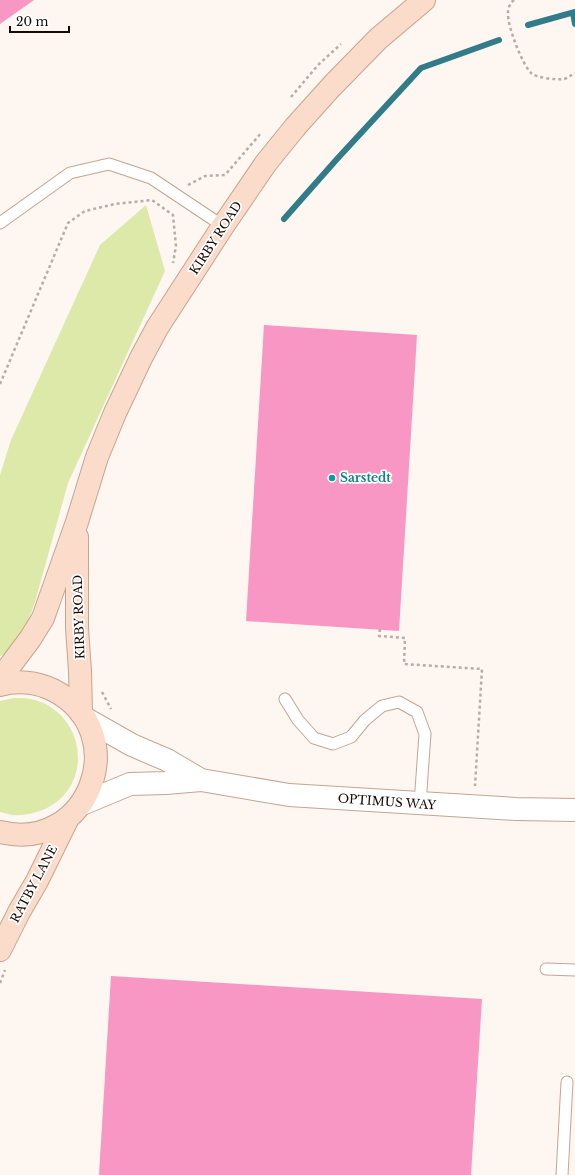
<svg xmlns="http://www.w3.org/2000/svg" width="575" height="1175" font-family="'Libre Baskerville',serif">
<rect width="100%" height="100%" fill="#fdf6f1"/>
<g fill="#dde9a8">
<polygon points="146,205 165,271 68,483 35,602 17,651 0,656 0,475 11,440 100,245"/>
<path d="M14 698C23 698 32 698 41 702 87 721 92 787 45 809 35 813 23 816 12 815 8 814 4 813 0 812V701Z"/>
</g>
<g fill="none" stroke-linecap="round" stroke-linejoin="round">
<g stroke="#327b89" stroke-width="6">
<polyline points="573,13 575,24"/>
<polyline points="528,25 575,12"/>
<polyline points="284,219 337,159 421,68 499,40"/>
</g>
</g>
<g fill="#f897c4">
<polygon points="0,0 34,0 0,24"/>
<polygon points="264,325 417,335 399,631 246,621"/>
<polygon points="111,976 482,999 471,1175 99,1175"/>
</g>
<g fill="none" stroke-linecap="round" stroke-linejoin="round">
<defs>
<g id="lane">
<polyline points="0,223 70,173 109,164 151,178 223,226"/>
<polyline points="285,699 298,720 314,738 333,744 351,737 365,720 382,706 399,702 417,712 425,734 420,804"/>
<polyline points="546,969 575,970"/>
<polyline points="562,1175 567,1082"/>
</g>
<g id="street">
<polyline points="86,719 132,745 167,760 201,780"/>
<polyline points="82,804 130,784 166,783 201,780 289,795 516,809 575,810"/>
</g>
<g id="secondary">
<polyline points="77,537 77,628 80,671 81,713"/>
<polyline points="0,679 30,639 43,618 77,522 97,457 115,413 141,358 157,328 223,226 266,163 296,126 332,86 378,39 424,0"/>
<path d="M0 685C17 680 37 682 53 690 135 732 89 854 0 832"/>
<polyline points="0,950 19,912 37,881 68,818"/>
</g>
</defs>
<use href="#lane" stroke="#c5a590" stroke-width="13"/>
<use href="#street" stroke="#c5a590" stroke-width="24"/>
<use href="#secondary" stroke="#c5a590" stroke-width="24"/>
<g stroke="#b5ada8" stroke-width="2.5" stroke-dasharray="3 3" stroke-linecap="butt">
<path d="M514 0C510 3 508 8 508 13 507 25 522 64 531 73 536 78 557 80 564 79 568 78 571 75 575 73"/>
<polyline points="291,97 318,65 341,44"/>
<polyline points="188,185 205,176 225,175 262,132"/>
<polyline points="0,384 68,223 85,211 115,204 152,200 173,215 176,246 173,263"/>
<polyline points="380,629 379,636 405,638 404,664 482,669 475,786"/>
<polyline points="102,692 111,709"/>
<polyline points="0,983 5,970"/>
</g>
<use href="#lane" stroke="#fff" stroke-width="11"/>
<use href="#street" stroke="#fff" stroke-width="22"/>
<use href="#secondary" stroke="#fbdbc9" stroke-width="22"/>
</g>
<circle fill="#0f9aa8" stroke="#fff" stroke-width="1.5" cx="332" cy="478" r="4"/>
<g text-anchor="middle" stroke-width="3.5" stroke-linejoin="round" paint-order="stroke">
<g font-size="12" fill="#150a04" stroke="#fff">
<text transform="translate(216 238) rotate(-57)" y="4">KIRBY ROAD</text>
<text transform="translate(79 617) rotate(-92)" y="4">KIRBY ROAD</text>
<text transform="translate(387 802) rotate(4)" y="4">OPTIMUS WAY</text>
<text transform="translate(34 884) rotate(-62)" y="4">RATBY LANE</text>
</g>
<g font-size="12" font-weight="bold" fill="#0d838f" stroke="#fff" text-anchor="start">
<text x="340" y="482">Sarstedt</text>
</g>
</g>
<path d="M10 26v6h59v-6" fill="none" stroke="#150a04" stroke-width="2"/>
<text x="16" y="26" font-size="12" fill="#150a04" stroke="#ffffff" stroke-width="3" paint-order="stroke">20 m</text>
</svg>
